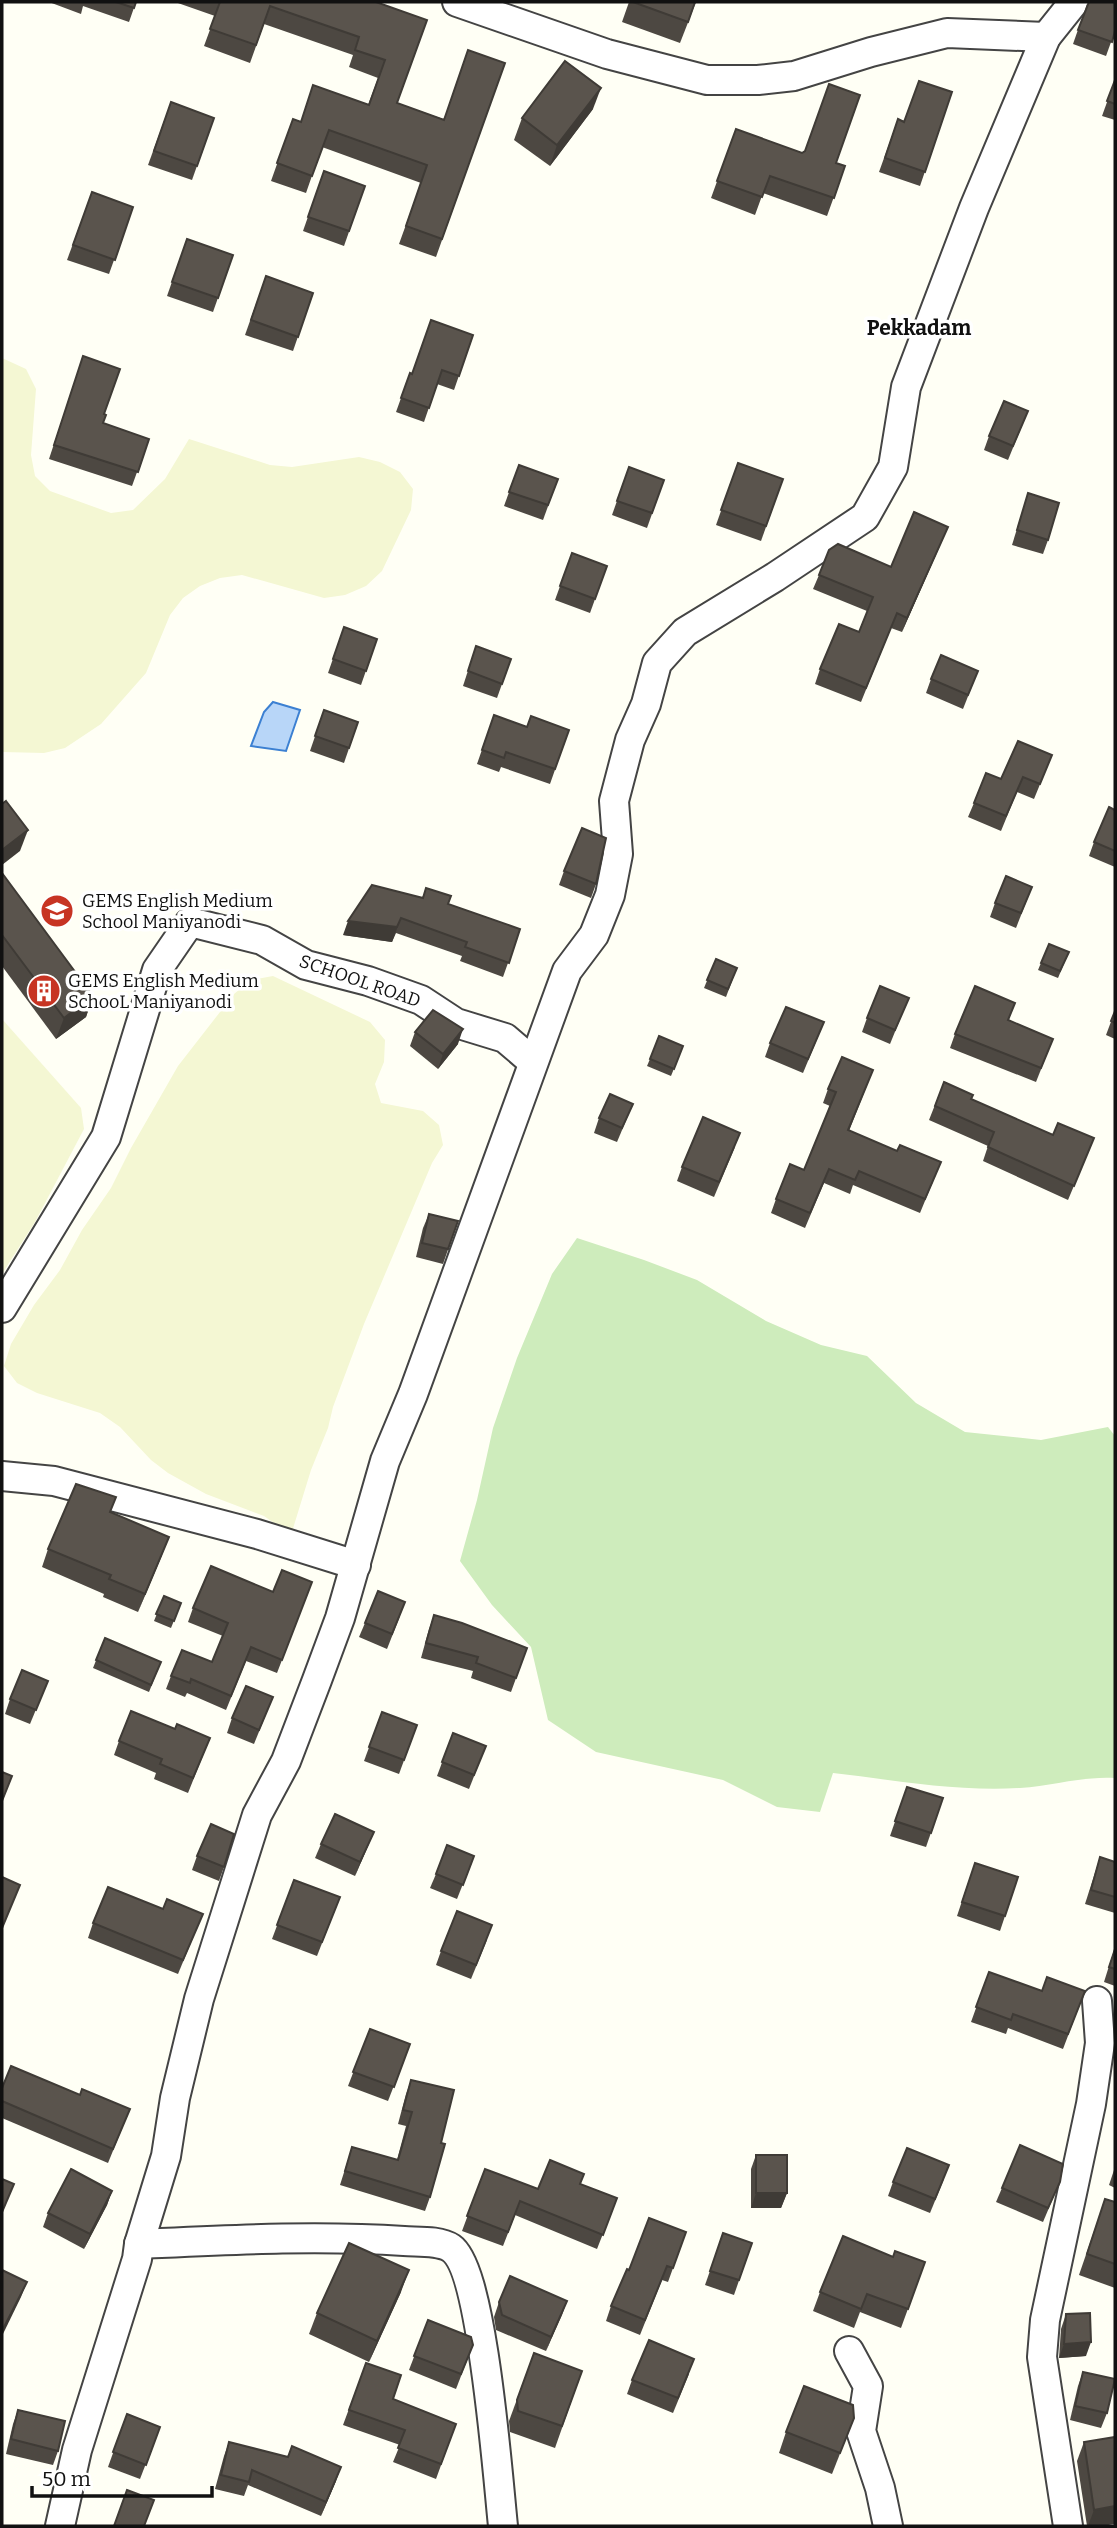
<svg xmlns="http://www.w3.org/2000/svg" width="1117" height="2528" font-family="Bitter,serif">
<rect width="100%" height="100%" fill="#fffff5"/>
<g fill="#f4f7d3">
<polygon points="2,358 26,369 36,389 31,455 35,476 50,491 111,513 133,510 165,479 189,439 270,465 292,467 359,457 380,462 400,472 413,489 411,510 382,571 366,586 345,595 324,598 242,575 220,578 200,586 183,598 170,615 146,673 101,724 65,748 44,753 2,752"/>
<polygon points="273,976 370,1022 385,1040 384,1062 375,1084 381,1103 423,1111 439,1125 443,1145 432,1163 364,1324 333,1407 328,1428 311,1470 291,1535 264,1516 206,1494 168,1473 151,1460 120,1427 100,1413 37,1393 17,1383 4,1366 11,1344 34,1305 60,1270 82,1230 111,1188 131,1148 178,1066 234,994 251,980"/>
<polygon points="2,1019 81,1108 84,1129 35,1222 2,1274"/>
</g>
<path fill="#ceecbc" d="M577 1238 644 1260 697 1280 766 1321 821 1345 867 1356 916 1403 965 1432 1041 1440 1108 1427 1115 1436V1778C1083 1776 1052 1786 1020 1788 958 1792 894 1780 833 1773L820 1812 777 1807 723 1780 596 1752 548 1720 531 1647 492 1605 460 1561 477 1500 493 1428 517 1358 552 1274Z"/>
<polygon fill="#b8d6f8" stroke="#3c80d2" stroke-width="2" points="273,702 300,710 286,751 251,746 264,712"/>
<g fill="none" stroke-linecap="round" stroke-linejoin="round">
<defs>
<g id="minor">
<polyline points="457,2 607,54 707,80 758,80 794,76 871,52 947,33 1046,37"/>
<polyline points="2,1308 106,1137 157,970 190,922 262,940 306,965 368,981 421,1000 456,1023 505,1038 533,1062"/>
<polyline points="2,1476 54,1481 257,1534 356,1565"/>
<path d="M139 2244C227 2240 315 2235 404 2241 417 2242 439 2240 451 2248 483 2270 498 2480 503 2526"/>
<polyline points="849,2351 868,2386 861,2431 880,2488 888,2526"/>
<polyline points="60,2526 77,2450 137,2259 139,2244 166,2156 175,2098 199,1999 257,1815 286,1761 317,1680 340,1618 385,1461 413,1394 567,971 594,935 610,895 618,854 614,801 630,740 646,704 657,663 685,632 775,577 865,517 893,467 906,387 974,208 1046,37 1074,2"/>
<polyline points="1068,2526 1042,2357 1045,2320 1091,2104 1100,2043 1097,2001"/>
</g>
</defs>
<use href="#minor" stroke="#444" stroke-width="32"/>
<use href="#minor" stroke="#fff" stroke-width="28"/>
</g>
<g fill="#4d4842">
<polygon points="49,2 136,2 129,22 83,6 81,14"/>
<polygon points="175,2 376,2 397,103 443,119 505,63 436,257 399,244 421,183 322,147 306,193 271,181 293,119 301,122 368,105 378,78 349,67 353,55 264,24 250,63 204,46 215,16"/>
<polygon points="629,2 696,2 680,43 622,22"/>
<polygon points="1087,4 1115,31 1106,56 1073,44"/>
<polygon points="1115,80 1115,120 1102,116"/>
<polygon points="952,92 920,186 879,172 898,119 904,121"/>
<polygon points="171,102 214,118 192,180 148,165"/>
<polygon points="593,109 550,166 514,140 522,118"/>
<polygon points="736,129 802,153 845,166 827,216 763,193 755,215 711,198"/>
<polygon points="324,171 365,186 344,246 303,231"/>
<polygon points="92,192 133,207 109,274 67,260"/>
<polygon points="187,239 233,255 213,312 167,296"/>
<polygon points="266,276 313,293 293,351 245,335"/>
<polygon points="473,335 454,390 437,384 424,422 396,412 410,373 412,374"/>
<polygon points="83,356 104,414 103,423 149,439 132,486 49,459"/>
<polygon points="1028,411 1008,460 984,450 989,436"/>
<polygon points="738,463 783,479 761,541 716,525"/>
<polygon points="519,465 558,479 543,520 504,506"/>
<polygon points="629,467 664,480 647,528 612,515"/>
<polygon points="1028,493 1048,540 1043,554 1012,545"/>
<polygon points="942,541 902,632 891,628 861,702 815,684 820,669 859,632 867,611 813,589 819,575 891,567"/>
<polygon points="572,553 607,566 590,613 555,600"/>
<polygon points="344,627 377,639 361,685 328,673"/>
<polygon points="476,646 511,659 497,698 463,686"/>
<polygon points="978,671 963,709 926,693 931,679"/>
<polygon points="324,710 358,722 344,763 310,751"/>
<polygon points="494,715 527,727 569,730 550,784 501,767 499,772 477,764"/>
<polygon points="1052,755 1034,799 1017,792 1001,831 968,817 974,803 1001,779"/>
<polygon points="1115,810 1115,867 1089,856 1094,842"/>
<polygon points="564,871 596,884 591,898 559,885"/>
<polygon points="2,873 93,996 86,1017 56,1039 2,966"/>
<polygon points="1032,887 1016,928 990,917 995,903"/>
<polygon points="448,904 520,929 503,977 460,961 462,956 396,933 392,942 343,935"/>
<polygon points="1049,944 1069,952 1058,978 1038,970"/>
<polygon points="716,959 737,968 726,997 704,988"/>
<polygon points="1115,1011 1115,1039 1106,1035"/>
<polygon points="903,1012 890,1044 862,1032 867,1018"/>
<polygon points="1009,1020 1053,1039 1036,1082 950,1048 955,1034"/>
<polygon points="415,1032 458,1044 438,1069 410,1046"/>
<polygon points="818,1037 803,1073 765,1057 770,1043"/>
<polygon points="683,1046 671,1076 647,1066 650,1059"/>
<polygon points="873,1070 849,1131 897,1151 941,1162 920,1213 853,1185 850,1194 824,1183 805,1228 771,1213 776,1199 804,1170 830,1106 823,1103 828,1089"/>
<polygon points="944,1082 971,1099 1053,1135 1094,1138 1068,1200 983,1161 988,1146 929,1120"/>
<polygon points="633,1104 617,1142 594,1133 599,1118"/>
<polygon points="735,1147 714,1197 677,1181 682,1167"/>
<polygon points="429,1214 458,1221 443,1264 416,1257 423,1228"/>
<polygon points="111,1512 162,1555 138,1612 103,1597 104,1594 42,1567 48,1549"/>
<polygon points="312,1582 277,1673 246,1661 226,1710 187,1693 185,1697 166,1689 171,1676 212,1662 223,1636 188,1622 193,1608 273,1592"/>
<polygon points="164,1596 181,1603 171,1628 154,1621"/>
<polygon points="434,1615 527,1648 511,1692 471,1678 473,1671 421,1658 429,1629"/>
<polygon points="400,1616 387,1649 359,1637 365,1623"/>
<polygon points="105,1638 161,1662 149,1692 93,1668"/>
<polygon points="42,1695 30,1724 5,1714 10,1699"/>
<polygon points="273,1697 254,1744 227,1733 232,1718"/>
<polygon points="382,1712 417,1725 399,1774 364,1761"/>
<polygon points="175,1729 210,1738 188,1793 154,1779 156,1773 114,1755 119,1741"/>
<polygon points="453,1733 486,1746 469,1789 437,1776"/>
<polygon points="907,1787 943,1798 926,1847 890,1836"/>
<polygon points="374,1832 355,1876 315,1858 321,1844"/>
<polygon points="197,1856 224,1867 219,1881 192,1870"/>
<polygon points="474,1856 457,1899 430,1888 436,1874"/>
<polygon points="1100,1857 1115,1862 1115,1913 1085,1904"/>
<polygon points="970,1877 1005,1916 1000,1931 957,1916"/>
<polygon points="294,1880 340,1897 317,1956 272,1939"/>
<polygon points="93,1923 197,1928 178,1974 88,1938"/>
<polygon points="487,1940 471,1979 436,1965 441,1951"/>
<polygon points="1115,1947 1115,1986 1104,1982"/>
<polygon points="989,1972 1042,1991 1085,1991 1063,2049 1008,2028 1006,2034 971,2022"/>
<polygon points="370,2029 410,2044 388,2101 348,2086"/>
<polygon points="411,2080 441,2143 430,2197 425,2211 340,2185 352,2147 397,2160 406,2126 398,2124 406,2094"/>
<polygon points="2,2088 130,2109 108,2163 2,2118"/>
<polygon points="756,2155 787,2193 781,2208 751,2208 751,2169"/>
<polygon points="1115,2167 1115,2188 1109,2185"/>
<polygon points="485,2169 538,2189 580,2184 617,2198 597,2249 515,2215 503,2246 462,2231"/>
<polygon points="944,2179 930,2213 888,2196 893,2182"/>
<polygon points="1002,2188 1054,2196 1043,2222 996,2202"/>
<polygon points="112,2191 107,2205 84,2249 43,2227 48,2213"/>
<polygon points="1105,2199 1115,2202 1115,2288 1079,2275"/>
<polygon points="686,2232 668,2282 662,2280 640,2335 606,2321 611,2306 629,2270"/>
<polygon points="723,2234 752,2243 734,2295 705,2285"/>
<polygon points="893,2257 925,2262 901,2328 860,2312 854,2328 813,2311 820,2292"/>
<polygon points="401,2292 369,2362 309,2334 317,2313"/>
<polygon points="567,2301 546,2351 496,2330 494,2317 499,2302"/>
<polygon points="1066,2314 1086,2356 1059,2358 1061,2329"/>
<polygon points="428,2320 473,2345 456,2389 409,2370"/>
<polygon points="534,2353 582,2371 555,2448 510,2432 509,2421"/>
<polygon points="366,2363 393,2399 456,2424 436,2479 393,2462 400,2445 343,2425"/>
<polygon points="1083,2372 1107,2413 1101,2428 1070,2420 1078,2386"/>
<polygon points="689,2374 673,2413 627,2394 632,2380"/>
<polygon points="18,2410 58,2451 53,2465 6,2454 13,2424"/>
<polygon points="127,2414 160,2427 140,2479 108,2467"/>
<polygon points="854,2418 832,2474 779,2453 786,2432"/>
<polygon points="229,2442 288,2457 336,2481 321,2516 248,2485 244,2496 215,2489 224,2456"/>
<polygon points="1084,2442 1102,2526 1087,2526 1077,2461"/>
</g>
<g fill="#3f3b36">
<polygon points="601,88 593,109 550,166 557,145"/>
<polygon points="948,527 942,541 902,632 907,618"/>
<polygon points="28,830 20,851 2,865 2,850"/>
<polygon points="401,918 392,942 343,935 348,921"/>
<polygon points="93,996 86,1017 56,1039 64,1018"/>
<polygon points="463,1029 458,1044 438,1069 443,1054"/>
<polygon points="169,1537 162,1555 138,1612 145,1594"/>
<polygon points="374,1832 368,1846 355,1876 360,1862"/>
<polygon points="112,2191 107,2205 84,2249 90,2234"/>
<polygon points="756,2193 787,2193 781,2208 751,2208"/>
<polygon points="409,2270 401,2292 369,2362 377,2341"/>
<polygon points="27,2282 21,2297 2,2336 2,2331"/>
<polygon points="567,2301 562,2315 546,2351 551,2337"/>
<polygon points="1091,2342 1086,2356 1059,2358 1064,2344"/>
<polygon points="341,2467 336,2481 321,2516 326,2502"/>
<polygon points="1115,2506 1115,2524 1102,2526 1088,2526 1094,2510"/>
</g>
<g fill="#5a544d" stroke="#3f3b36" stroke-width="2">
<polygon points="116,2 136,2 134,8"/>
<polygon points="220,2 376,2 427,20 397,103 444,120 468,50 505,63 442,239 406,226 427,165 329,130 312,176 277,163 293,119 301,122 313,85 369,105 385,60 355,50 359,37 270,6 256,45 210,29"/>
<polygon points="633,2 695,2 688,22"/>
<polygon points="1089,2 1115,2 1115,31 1112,42 1078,30"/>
<polygon points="565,61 601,88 557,145 522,118"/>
<polygon points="1115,80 1115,104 1107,101"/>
<polygon points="919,81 952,92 925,172 885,158 898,119 904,122"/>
<polygon points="829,84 860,95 836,163 845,166 834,198 770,176 762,197 717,181 736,129 802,153 805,151"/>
<polygon points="171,102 214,118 197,166 154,151"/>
<polygon points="324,171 365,186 349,231 308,217"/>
<polygon points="92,192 133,207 115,260 73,245"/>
<polygon points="187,239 233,255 218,298 172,282"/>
<polygon points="266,276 313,293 298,337 251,320"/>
<polygon points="431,320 473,335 459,376 442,370 429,408 401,398 410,373 412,374"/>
<polygon points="83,356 120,369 104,414 106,415 103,423 149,439 138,472 54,445"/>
<polygon points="1004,401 1028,411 1013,446 989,436"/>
<polygon points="738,463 783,479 766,526 721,510"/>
<polygon points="519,465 558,479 548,505 509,492"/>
<polygon points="629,467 664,480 652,513 617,501"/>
<polygon points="1028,493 1059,503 1048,540 1017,530"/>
<polygon points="914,512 948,527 907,618 897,613 866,688 820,669 839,624 859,632 873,597 819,575 829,550 838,544 891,567"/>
<polygon points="572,553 607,566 595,599 560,586"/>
<polygon points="344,627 377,639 366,671 333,659"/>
<polygon points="476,646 511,659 502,684 468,671"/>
<polygon points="941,655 978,671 968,695 931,679"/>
<polygon points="324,710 358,722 349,748 315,736"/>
<polygon points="494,715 527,727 531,716 569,730 555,769 506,752 504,758 482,750"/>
<polygon points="1018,741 1052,755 1040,784 1023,777 1006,816 974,803 986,773 1001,779"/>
<polygon points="6,801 28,830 2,850 2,804"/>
<polygon points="1109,807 1115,810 1115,851 1094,842"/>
<polygon points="582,828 606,838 596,884 564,871"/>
<polygon points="2,873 93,996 64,1018 2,935"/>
<polygon points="1006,876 1032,887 1021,913 995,903"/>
<polygon points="372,885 423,898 426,888 451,896 448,904 520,929 509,963 465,947 467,942 401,918 397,927 348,921"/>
<polygon points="1049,944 1069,952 1060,971 1041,963"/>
<polygon points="716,959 737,968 728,989 707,980"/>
<polygon points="880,986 909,998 895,1030 867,1018"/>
<polygon points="975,986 1015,1003 1008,1020 1053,1039 1041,1068 955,1034"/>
<polygon points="786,1007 824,1022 808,1059 770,1043"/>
<polygon points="433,1010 463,1029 443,1054 415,1032"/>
<polygon points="1115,1011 1115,1023 1111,1021"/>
<polygon points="659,1036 683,1046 674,1069 650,1059"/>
<polygon points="842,1057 873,1070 848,1130 897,1151 900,1145 941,1162 925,1199 859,1171 855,1180 829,1169 810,1213 776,1199 790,1164 804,1170 836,1092 828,1089"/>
<polygon points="944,1082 973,1095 971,1099 1053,1135 1058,1123 1094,1138 1074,1186 988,1147 994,1132 935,1106"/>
<polygon points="610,1094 633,1104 622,1128 599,1118"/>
<polygon points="703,1117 740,1133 719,1182 682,1167"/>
<polygon points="429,1214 458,1221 448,1249 422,1243"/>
<polygon points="76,1484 116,1497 110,1512 169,1537 145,1594 109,1579 111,1575 48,1549"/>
<polygon points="211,1566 273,1592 282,1570 312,1582 282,1660 251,1647 231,1696 191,1679 190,1683 171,1676 182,1650 212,1662 228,1623 193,1608"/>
<polygon points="378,1591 405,1602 392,1634 365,1623"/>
<polygon points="164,1596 181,1603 174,1621 156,1614"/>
<polygon points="434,1615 462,1623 527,1648 516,1678 476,1663 478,1657 426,1643"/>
<polygon points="105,1638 161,1662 151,1685 96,1660"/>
<polygon points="22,1670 48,1681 36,1710 10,1699"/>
<polygon points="246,1686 273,1697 259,1730 232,1718"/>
<polygon points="131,1711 175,1729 177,1724 210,1738 193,1778 160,1764 162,1759 119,1741"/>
<polygon points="382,1712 417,1725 404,1760 369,1747"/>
<polygon points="453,1733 486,1746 474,1775 442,1762"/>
<polygon points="2,1772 12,1776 2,1801"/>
<polygon points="907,1787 943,1798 931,1833 895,1821"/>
<polygon points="335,1814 374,1832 360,1862 321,1844"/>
<polygon points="211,1824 234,1834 224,1867 197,1856"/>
<polygon points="447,1845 474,1856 463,1885 436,1874"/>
<polygon points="1100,1857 1115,1862 1115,1897 1091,1890"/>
<polygon points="975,1863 1018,1877 1005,1916 962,1902"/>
<polygon points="2,1877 20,1885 2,1928"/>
<polygon points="294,1880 340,1897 322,1942 277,1925"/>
<polygon points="108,1887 163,1909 167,1899 203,1914 183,1960 93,1923"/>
<polygon points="457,1911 492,1925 476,1965 441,1951"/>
<polygon points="1115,1949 1115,1969 1109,1967"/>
<polygon points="989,1972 1042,1991 1047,1977 1085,1991 1068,2034 1013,2014 1011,2020 976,2007"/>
<polygon points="370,2029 410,2044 394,2087 353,2072"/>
<polygon points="11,2066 80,2095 82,2089 130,2109 113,2149 2,2101 2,2088"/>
<polygon points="411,2080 454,2090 441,2143 445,2144 430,2197 345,2171 352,2147 398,2160 412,2112 403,2110"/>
<polygon points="1020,2145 1063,2164 1060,2182 1048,2208 1002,2188"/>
<polygon points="907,2148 949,2165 935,2199 893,2182"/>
<rect x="756" y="2155" width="31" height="38"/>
<polygon points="550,2160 584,2174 580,2184 617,2198 603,2235 520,2201 508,2232 467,2216 485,2169 538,2189"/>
<polygon points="71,2169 112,2191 90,2234 48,2213"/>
<polygon points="2,2179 14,2184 2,2212"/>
<polygon points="1105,2199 1115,2202 1115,2264 1087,2254"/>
<polygon points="649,2218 686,2232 673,2268 667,2266 645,2320 611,2306 627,2269 629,2270"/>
<polygon points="723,2233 752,2243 739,2280 710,2271"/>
<polygon points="843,2236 893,2257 895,2251 925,2262 908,2309 867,2294 861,2309 820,2292"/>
<polygon points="349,2243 409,2270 377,2341 317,2313"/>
<polygon points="2,2270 27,2282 2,2331"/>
<polygon points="510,2276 567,2301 551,2337 502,2315 499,2302"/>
<polygon points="1090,2313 1091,2342 1064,2344 1066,2314"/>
<polygon points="428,2320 471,2337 473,2345 461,2374 414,2356"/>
<polygon points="649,2340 694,2359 678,2398 632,2380"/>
<polygon points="534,2353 582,2371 562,2426 518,2411 517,2400"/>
<polygon points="366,2363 401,2375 393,2399 456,2424 441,2464 398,2448 405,2430 349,2410"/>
<polygon points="1083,2372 1115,2379 1107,2413 1075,2406"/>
<polygon points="804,2386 853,2405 854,2418 840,2453 786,2432"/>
<polygon points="18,2410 65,2421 58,2451 11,2439"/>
<polygon points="127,2414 160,2427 146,2465 113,2452"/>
<polygon points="1115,2437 1115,2506 1094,2510 1084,2442"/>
<polygon points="229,2442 288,2457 292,2446 341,2467 326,2502 252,2470 249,2482 221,2475"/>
<polygon points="127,2490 154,2500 144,2526 114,2526"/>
</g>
<defs>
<symbol id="school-disc" viewBox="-11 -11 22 22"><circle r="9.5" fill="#c73423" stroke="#fff"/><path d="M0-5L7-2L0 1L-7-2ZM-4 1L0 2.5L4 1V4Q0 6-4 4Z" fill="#fff"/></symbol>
<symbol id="building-disc" viewBox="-11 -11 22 22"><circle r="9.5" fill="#c73423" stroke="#fff"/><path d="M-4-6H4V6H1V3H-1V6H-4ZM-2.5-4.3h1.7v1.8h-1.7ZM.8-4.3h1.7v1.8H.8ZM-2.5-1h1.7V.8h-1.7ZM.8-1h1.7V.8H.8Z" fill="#fff"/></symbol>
</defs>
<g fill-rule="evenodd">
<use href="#school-disc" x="38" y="892" width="38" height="38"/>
<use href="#building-disc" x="25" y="972" width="38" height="38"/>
</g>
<g text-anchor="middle" stroke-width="7" stroke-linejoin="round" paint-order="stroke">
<g font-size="18" fill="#111" stroke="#fff" text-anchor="start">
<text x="82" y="907">GEMS English Medium<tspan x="82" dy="21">School Maniyanodi</tspan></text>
<text x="68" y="987">GEMS English Medium<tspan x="68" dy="21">SchooL Maniyanodi</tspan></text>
</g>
<g font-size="18" fill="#111" stroke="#fff">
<text transform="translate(360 981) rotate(19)" y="6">SCHOOL ROAD</text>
</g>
<g font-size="21" font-weight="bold" fill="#111" stroke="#fff">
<text x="919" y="335">Pekkadam</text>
</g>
</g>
<rect width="1117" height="2528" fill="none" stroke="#111111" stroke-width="7"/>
<path d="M32 2486v10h180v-10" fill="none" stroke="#111111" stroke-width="3.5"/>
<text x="42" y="2486" font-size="21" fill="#111111" stroke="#ffffff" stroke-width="5" paint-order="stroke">50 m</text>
</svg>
